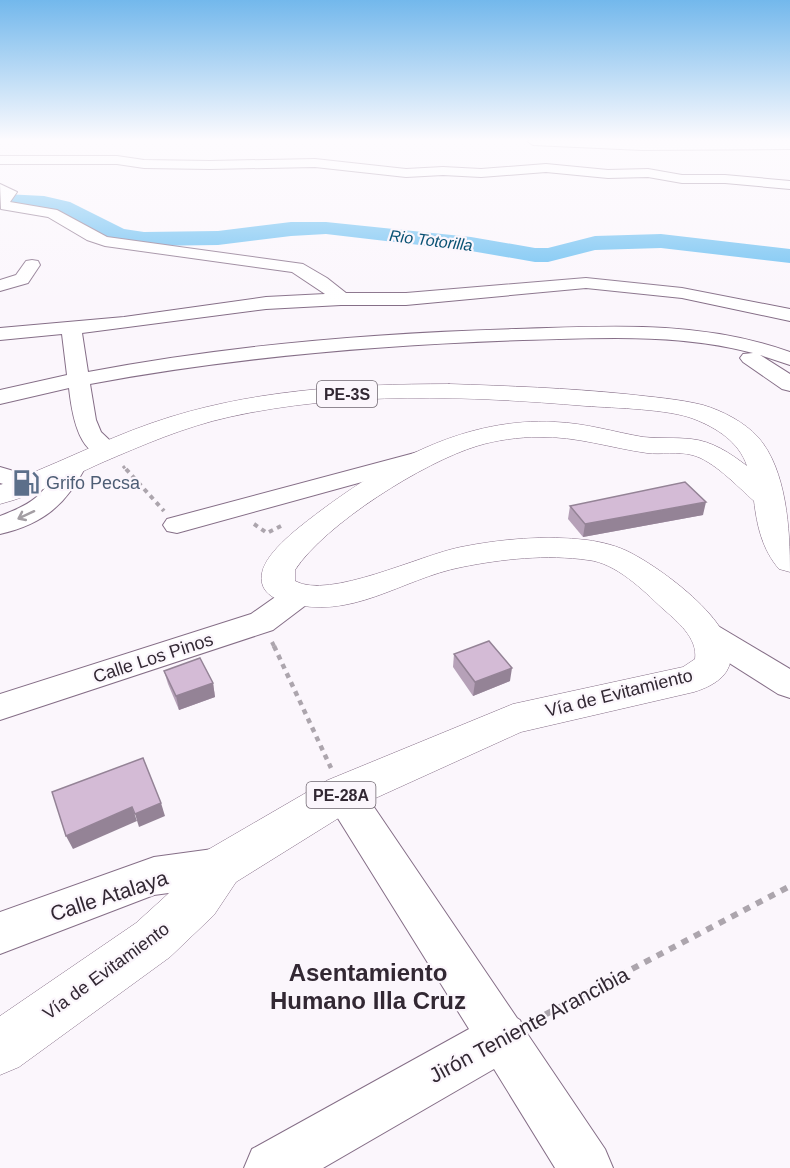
<svg xmlns="http://www.w3.org/2000/svg" width="790" height="1168" font-family="Arial,sans-serif">
<rect width="100%" height="100%" fill="#fbf6fc"/>
<g fill="none" stroke-linecap="round" stroke-linejoin="round">
<polygon fill="#65bdf1" fill-rule="evenodd" points="5,194 44,196 70,202 124,229 144,232 218,231 291,222 326,222 471,237 535,248 548,248 595,236 661,234 790,249 790,263 661,248 595,250 548,262 535,262 471,251 326,234 291,236 218,245 144,246 110,239 57,211 0,205 0,195"/>
<defs>
<g id="minor">
<polygon points="527,141 790,141 790,149 642,150 533,145"/>
<polygon points="0,156 117,156 144,160 210,161 315,159 406,169 443,167 481,169 546,164 608,170 648,169 682,175 725,175 790,181 790,189 725,183 682,183 648,177 608,178 546,172 481,177 443,175 406,177 315,167 210,169 144,168 117,164 0,164"/>
<path d="M0 184 17 192 10 202 57 210 107 237 303 264 327 278 346 293H406L586 278 682 288 790 309V321L682 298 586 288 406 305H341L266 309 82 333 88 372C230 345 372 333 516 329 609 326 701 320 790 352V365L760 355 790 374V391L782 389 743 362 740 358 743 354 753 353C678 333 600 338 523 340 378 345 233 357 90 384L96 420 101 432 120 450 117 455C79 465 72 414 69 388L0 404V390L67 375 62 334 0 340V328L124 317 266 297 325 294 292 272 105 246 87 240 48 217 1 209Z"/>
<polygon points="32,260 38,261 40,265 28,283 0,291 0,280 16,275 26,261"/>
<polygon points="422,451 431,453 434,458 431,463 177,533 167,531 163,525 167,519"/>
<path d="M73 458 82 461 86 466C66 505 43 524 0 534V516C40 501 41 494 64 461Z"/>
<polygon points="0,467 41,479 45,485 41,491 32,493 0,483"/>
<polygon points="299,585 310,588 314,595 310,602 273,630 0,720 0,694 251,614 288,588"/>
<polygon points="707,623 718,626 790,669 790,698 778,694 696,642 691,634 696,626"/>
<polygon points="343,777 357,782 517,1018 520,1020 524,1029 605,1149 613,1168 555,1168 494,1069 323,1168 244,1168 252,1149 469,1029 329,804 324,793 329,782"/>
<polygon points="220,848 235,854 241,867 235,880 220,886 154,895 0,954 0,912 154,857"/>
</g>
<path id="highway" d="M449 384C508 386 567 388 626 394 652 397 679 399 703 405 723 411 744 422 758 437 787 470 790 530 790 572L779 569C762 549 757 526 754 501 738 487 713 460 692 455 678 451 661 455 647 453 611 448 576 436 539 437 519 437 496 440 477 446 424 462 325 524 295 570V581C329 600 420 555 461 547 501 539 546 535 587 540 602 542 618 546 631 553 672 574 790 662 694 692L521 732 358 806 236 882 214 915 170 957 19 1067 0 1075V1016L136 923 180 883 204 852 328 780 513 704 683 667 695 659C698 638 677 621 662 608 643 590 616 563 588 560 547 554 502 559 462 567 400 579 352 622 285 602 270 598 259 589 262 573 266 551 302 525 319 512 387 461 467 417 555 422 585 423 614 432 643 437 659 439 675 437 691 439 712 441 730 453 747 466 739 442 717 428 694 419 669 409 615 408 586 406 468 396 346 391 229 417 184 427 143 445 101 463 68 478 35 495 0 504V485C52 467 100 441 152 423 247 390 349 384 449 384Z"/>
</defs>
<use href="#minor" stroke="#856e87" stroke-width="2"/>
<use href="#highway" stroke="#856e87" stroke-width="1"/>
<polyline stroke="#aca5ad" stroke-width="3" stroke-dasharray="3 3" stroke-linecap="butt" points="123,466 127,471"/>
<g stroke="#aca5ad" stroke-width="4" stroke-dasharray="4.5 4.5" stroke-linecap="butt">
<polyline points="126,469 164,511"/>
<polyline points="254,524 267,533 281,526"/>
<polyline points="272,642 275,648"/>
</g>
<polyline stroke="#aca5ad" stroke-width="4.5" stroke-dasharray="5 5" stroke-linecap="butt" points="274,646 331,768"/>
<polyline stroke="#aca5ad" stroke-width="6" stroke-dasharray="7 7" stroke-linecap="butt" points="533,1021 790,886"/>
<use href="#minor" fill="#fff" fill-rule="evenodd"/>
<use href="#highway" fill="#fff" fill-rule="evenodd"/>
</g>
<g fill="#b6a1b8">
<polygon points="570,506 703,515 583,537 568,519"/>
<polygon points="454,654 510,681 473,696 453,667"/>
<polygon points="164,671 213,683 215,697 179,710 168,684"/>
</g>
<g fill="#948396">
<polygon points="706,502 703,515 583,537 585,524"/>
<polygon points="512,668 510,681 473,696 475,682"/>
<polygon points="213,683 215,697 179,710 176,696"/>
<polygon points="161,803 165,816 139,827 135,814"/>
<polygon points="132,807 137,821 73,849 66,836"/>
</g>
<g fill="#d4bbd6" stroke="#948396" stroke-width="1.5">
<polygon points="685,482 706,502 585,524 570,506"/>
<polygon points="489,641 512,668 475,682 454,654"/>
<polygon points="200,658 213,683 176,696 164,671"/>
<polygon points="143,758 161,803 135,814 132,807 66,836 52,792"/>
</g>
<defs><path id="oneway-shaft" d="M-6 0H5M1.5-3L5.5 0L1.5 3" fill="none" stroke-width="1.6" stroke-linecap="round" stroke-linejoin="round" transform="scale(1.5)"/></defs>
<use stroke="#a39ea3" href="#oneway-shaft" transform="translate(26 515) rotate(155)"/>
<linearGradient id="sky" x2="0" y2="1"><stop stop-color="#73b8ec"/><stop offset="0.46" stop-color="#fdfbfe"/><stop offset="1" stop-color="#fdfbfe" stop-opacity="0"/></linearGradient>
<rect width="790" height="305" fill="url(#sky)"/>
<defs>
<symbol id="fuel-bare" viewBox="-9 -9 18 18"><path d="M-5.5-6h7V0h2V4h1.3V-2.5L3-4.5l.8-.8L6-3V5H2.5V1h-1V6h-7ZM-4.2-4.7v3.2H.2V-4.7Z" fill="#5c6f8a" stroke="#fbf6fc" stroke-width="2.5" paint-order="stroke"/></symbol>
</defs>
<g fill-rule="evenodd">
<use href="#fuel-bare" x="7" y="464" width="38" height="38"/>
</g>
<g text-anchor="middle" stroke-width="4.5" stroke-linejoin="round" paint-order="stroke">
<g font-size="16" font-style="italic" fill="#0a5274" stroke="#fbf6fc">
<text transform="translate(431 240) rotate(7)" y="6">Rio Totorilla</text>
</g>
<g fill="#fbf6fc" stroke="#6e666f" stroke-width="1.5">
<rect x="317" y="381" width="60" height="26" rx="4.5"/>
<rect x="306.5" y="782" width="69" height="26" rx="4.5"/>
</g>
<g font-size="16" font-weight="bold" fill="#322833">
<text x="347" y="400">PE-3S</text>
<text x="341" y="801">PE-28A</text>
</g>
<g font-size="18" fill="#4e5e75" stroke="#fbf6fc" text-anchor="start">
<text x="46" y="489">Grifo Pecsa</text>
</g>
<g font-size="18" fill="#322833" stroke="#fbf6fc">
<text transform="translate(153 658) rotate(-18)" y="6">Calle Los Pinos</text>
<text transform="translate(619 693) rotate(-14)" y="6">Vía de Evitamiento</text>
<text transform="translate(106 971) rotate(-36)" y="6">Vía de Evitamiento</text>
</g>
<g font-size="21" fill="#322833" stroke="#fbf6fc">
<text transform="translate(109 896) rotate(-18)" y="7">Calle Atalaya</text>
<text transform="translate(529 1025) rotate(-28)" y="7">Jirón Teniente Arancibia</text>
</g>
<g font-size="24" font-weight="bold" fill="#322833" stroke="#fbf6fc">
<text x="368" y="981">Asentamiento<tspan x="368" dy="28">Humano Illa Cruz</tspan></text>
</g>
</g>
</svg>
